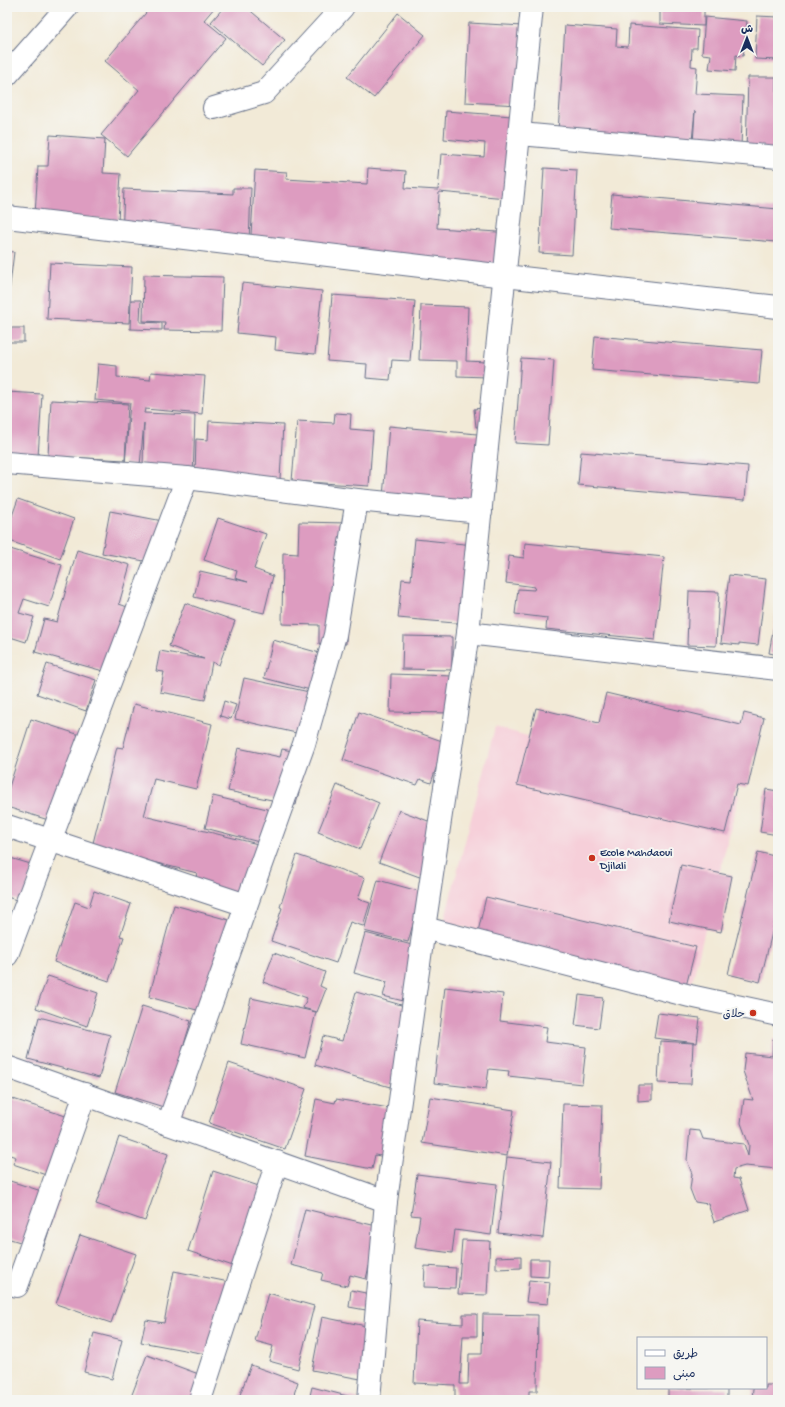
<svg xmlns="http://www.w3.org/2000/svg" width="785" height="1407" font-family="'Gochi Hand','Playpen Sans Arabic',sans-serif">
<rect width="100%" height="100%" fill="#f6f6f2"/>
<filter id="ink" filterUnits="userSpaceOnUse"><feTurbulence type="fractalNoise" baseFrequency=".025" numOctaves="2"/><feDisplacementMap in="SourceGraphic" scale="8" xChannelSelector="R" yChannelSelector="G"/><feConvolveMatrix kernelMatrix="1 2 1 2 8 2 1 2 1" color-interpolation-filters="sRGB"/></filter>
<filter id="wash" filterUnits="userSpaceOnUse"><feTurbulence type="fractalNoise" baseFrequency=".012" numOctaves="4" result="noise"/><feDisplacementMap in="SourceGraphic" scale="16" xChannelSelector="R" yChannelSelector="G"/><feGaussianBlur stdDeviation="0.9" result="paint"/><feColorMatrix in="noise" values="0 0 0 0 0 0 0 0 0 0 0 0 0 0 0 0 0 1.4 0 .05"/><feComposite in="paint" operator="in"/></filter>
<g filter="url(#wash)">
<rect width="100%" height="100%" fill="#f2ead7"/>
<polygon fill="#f6cfd9" points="495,727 739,795 691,986 444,922"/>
<g id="blocks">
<g fill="#dd9cc0">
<polygon points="151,7 215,7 204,20 226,38 127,156 101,135 139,90 105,61"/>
<polygon points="224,7 246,7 285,40 262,66 211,22"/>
<polygon points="660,7 704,9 704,26 660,24"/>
<polygon points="398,13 425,35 374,98 347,77"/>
<polygon points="757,16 778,17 778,60 755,59"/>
<polygon points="705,17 747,21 743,56 736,55 735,71 709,69 711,55 702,54"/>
<polygon points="469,23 523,26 518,105 465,102"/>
<polygon points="565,25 617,29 616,46 628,47 629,25 698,30 697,48 692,48 691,66 697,67 695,94 743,96 741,146 693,144 695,111 692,141 558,132"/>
<polygon points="748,77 776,77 776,91 778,91 778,153 746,152"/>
<polygon points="446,111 525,117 518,199 439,192 437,228 512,233 510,268 250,252 255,170 287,172 286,179 367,184 368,168 406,171 405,188 438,190 441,154 484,157 485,143 444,139"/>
<polygon points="50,135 105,139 103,173 121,174 118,220 35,215 38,166 48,166"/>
<polygon points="544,168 577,170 572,255 539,253"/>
<polygon points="233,188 251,188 249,244 122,238 124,189 233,194"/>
<polygon points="612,194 778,209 776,242 609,228"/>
<polygon points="7,251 14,252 8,301 7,301"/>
<polygon points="50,263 132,267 129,323 47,319"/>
<polygon points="144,275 223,277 221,331 164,330 165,322 143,321"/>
<polygon points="242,283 322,291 315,354 275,350 276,337 237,333"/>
<polygon points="332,295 415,301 410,361 392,360 390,380 366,378 367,364 327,361"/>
<polygon points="131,300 141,300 140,322 162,323 162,330 130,329"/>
<polygon points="421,305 468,307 466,361 487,362 487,377 457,376 457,361 419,360"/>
<rect x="7" y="328" width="17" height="14"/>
<polygon points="595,336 762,350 759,384 592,370"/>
<polygon points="521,358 554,360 548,445 515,443"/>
<polygon points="98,364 117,366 117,377 150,380 151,372 205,376 202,414 145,409 144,413 195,415 193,479 143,466 144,423 140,465 125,464 130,403 95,400"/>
<polygon points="7,392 42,394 38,457 7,455"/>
<polygon points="51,400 128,404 125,460 48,456"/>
<polygon points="490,407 492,425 476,427 474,409"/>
<polygon points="335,413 351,414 350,429 373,431 369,486 292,481 297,421 334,423"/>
<polygon points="209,421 283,425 280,479 195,475 196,439 208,440"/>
<polygon points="389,426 488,435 482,506 383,497"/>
<polygon points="581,452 748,466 745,500 578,485"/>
<polygon points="18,499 74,519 60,559 7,540 7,514 12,516"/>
<polygon points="110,511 168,522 160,564 102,553"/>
<polygon points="218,518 266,534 254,569 273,576 264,613 194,597 200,571 248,582 235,578 237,571 204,560"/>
<polygon points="299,522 348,523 346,644 319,644 319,625 282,624 283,553 298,554"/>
<polygon points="415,539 474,545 466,624 398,618 402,579 411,580"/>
<polygon points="525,543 664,557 655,640 546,629 547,618 515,614 518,589 534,590 535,587 506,583 509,556 524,558"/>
<polygon points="7,548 62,565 49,607 24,599 19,613 34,617 26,642 7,636"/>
<polygon points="77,550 130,565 119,604 133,609 114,674 35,652 44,619 57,622"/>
<polygon points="729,575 766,579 758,645 739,643 739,645 721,643"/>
<polygon points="689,591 719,592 716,646 687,645"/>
<polygon points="185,603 235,621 219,665 212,662 205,700 160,692 164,672 156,671 160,651 204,659 169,646"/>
<polygon points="777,608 778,608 778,655 769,653"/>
<polygon points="403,636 452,637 452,670 402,669"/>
<polygon points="273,640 327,655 318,692 264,678"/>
<polygon points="47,664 96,680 86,711 37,694"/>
<polygon points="391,674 453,676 452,713 390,712"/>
<polygon points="244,678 314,693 305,735 235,719"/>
<polygon points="606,693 741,725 744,713 764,718 748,786 737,784 725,833 517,785 536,708 599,723"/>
<polygon points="224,701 236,705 231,719 220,716"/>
<polygon points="134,704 212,724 196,789 154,779 144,816 266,846 250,916 194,886 197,873 92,847 117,747 123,748"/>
<polygon points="359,712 445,742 431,783 420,779 417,785 343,760"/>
<polygon points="31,719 86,737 58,823 7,807 7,793"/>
<polygon points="238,748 280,757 282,749 307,754 296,805 228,791"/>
<polygon points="337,785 379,803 360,849 318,832"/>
<polygon points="766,789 778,791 778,835 760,832"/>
<polygon points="213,796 271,810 263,843 205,828"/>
<polygon points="399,810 444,827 425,879 379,862"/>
<polygon points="758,852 778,857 778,908 760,982 728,974"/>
<polygon points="297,855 365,878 358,899 370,903 363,926 350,922 336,963 271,941 282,908 280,907"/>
<polygon points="7,857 34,865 23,902 7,897"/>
<polygon points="681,865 732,876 721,932 669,921"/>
<polygon points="378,880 422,892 408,942 364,931"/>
<polygon points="94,891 131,904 120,936 124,937 109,981 54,962 75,902 89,907"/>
<polygon points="486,897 696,947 686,986 477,936"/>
<polygon points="174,905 240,923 215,1015 149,997"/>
<polygon points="365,933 416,946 420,1005 383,996 387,982 354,973"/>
<polygon points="274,953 325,972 320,986 326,989 317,1012 303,1008 307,998 263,982"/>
<polygon points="48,976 98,993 87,1026 36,1008"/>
<polygon points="445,987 503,994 500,1021 547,1027 545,1042 586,1047 582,1084 508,1076 509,1071 489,1069 486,1089 434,1083"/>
<polygon points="356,992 422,1011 400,1051 390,1087 315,1065 323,1036 342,1041"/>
<polygon points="579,995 603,998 599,1028 575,1025"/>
<polygon points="251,998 316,1012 305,1058 241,1044"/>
<polygon points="142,1006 191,1021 179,1061 197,1067 183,1113 115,1092"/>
<polygon points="658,1013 700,1018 697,1043 654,1038"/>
<polygon points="39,1017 110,1035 99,1078 28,1059"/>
<polygon points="773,1039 778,1040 778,1169 745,1166 734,1169 733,1178 739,1179 749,1210 714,1222 708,1204 695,1202 690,1189 692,1174 687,1160 690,1130 700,1131 703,1139 744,1144 748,1156 749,1145 741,1123 744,1099 753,1100 743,1071 745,1053 772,1056"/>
<polygon points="660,1041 693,1043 691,1084 658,1083"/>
<polygon points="229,1063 306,1089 285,1149 209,1123"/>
<polygon points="638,1085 652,1085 652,1100 638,1101"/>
<polygon points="7,1097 78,1120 58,1179 13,1164 16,1157 7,1154"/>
<polygon points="430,1097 514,1110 507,1156 422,1143"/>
<polygon points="316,1099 335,1103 336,1099 395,1109 386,1157 375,1155 372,1169 305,1156"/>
<polygon points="563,1104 602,1105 599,1189 560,1188"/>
<polygon points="119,1137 168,1154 145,1221 96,1204"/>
<polygon points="507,1157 551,1162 543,1238 498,1233"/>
<polygon points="213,1171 265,1188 239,1268 188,1251"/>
<polygon points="417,1174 497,1184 491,1235 455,1230 452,1253 415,1248 420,1216 411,1215"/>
<polygon points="7,1180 60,1197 43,1249 7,1238"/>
<polygon points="305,1209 389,1229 380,1269 369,1266 366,1279 350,1275 347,1286 321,1280 323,1273 291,1265"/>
<polygon points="80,1235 136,1254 111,1323 56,1304"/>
<polygon points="462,1240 490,1241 487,1295 458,1294"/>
<polygon points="521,1256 521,1268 496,1269 496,1257"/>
<polygon points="530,1259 549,1259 548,1277 530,1276"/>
<polygon points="425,1266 456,1268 455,1288 424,1287"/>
<polygon points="174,1271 234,1283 222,1357 141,1342 146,1320 164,1323"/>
<polygon points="529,1280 550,1282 548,1304 526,1302"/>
<polygon points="351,1290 380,1296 377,1312 349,1307"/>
<polygon points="268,1293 314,1306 298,1369 269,1361 273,1346 255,1341"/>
<polygon points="463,1314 477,1314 477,1336 463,1336 460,1384 468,1384 469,1354 482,1354 483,1314 538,1315 537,1391 529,1391 529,1400 455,1400 455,1385 414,1383 417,1321 463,1324"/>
<polygon points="322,1317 376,1328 366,1380 312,1370"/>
<polygon points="94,1333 122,1340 112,1379 84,1372"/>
<polygon points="147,1355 204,1376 196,1400 139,1400 131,1397"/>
<polygon points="251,1365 298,1382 292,1400 238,1400"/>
<polygon points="766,1385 778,1385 778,1400 752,1400 753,1388 766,1388"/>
<polygon points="312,1387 359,1399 359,1400 309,1400"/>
<rect x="668" y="1388" width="59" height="12"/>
</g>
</g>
</g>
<g filter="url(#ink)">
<use href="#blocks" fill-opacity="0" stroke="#667088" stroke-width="1"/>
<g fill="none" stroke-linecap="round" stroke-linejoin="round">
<defs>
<g id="minor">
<polyline points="214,108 264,93 343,7"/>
<polyline points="520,134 778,157"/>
<polyline points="7,217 505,276 778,307"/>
<polyline points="7,463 187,478 357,500 481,512"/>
<polyline points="468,633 778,669"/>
<polyline points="7,826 246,905"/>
<polyline points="424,928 690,996 778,1015"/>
<polyline points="7,955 187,478"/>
<polyline points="7,1067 386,1201"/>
<polyline points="168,1124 304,744 335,635 357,500"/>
<polyline points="17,1286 85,1094"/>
<polyline points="200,1400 277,1162"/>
<polyline points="369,1400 386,1201 424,928 468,633 532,7"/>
</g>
<polyline id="primary" points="7,75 67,7"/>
</defs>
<use href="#minor" stroke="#667088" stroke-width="24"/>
<use href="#primary" stroke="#667088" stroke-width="24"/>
<use href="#minor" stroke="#fff" stroke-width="22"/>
<use href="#primary" stroke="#fff" stroke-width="22"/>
</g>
</g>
<g fill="#c8321e" stroke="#f6f6f2" stroke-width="1.5">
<circle cx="592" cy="858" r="4"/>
<circle cx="753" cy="1013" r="4"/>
</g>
<g text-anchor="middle" stroke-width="4" stroke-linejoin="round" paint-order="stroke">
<g font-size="11" fill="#1b2f5e" stroke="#f6f6f2" text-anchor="start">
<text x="600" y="856">Ecole Mahdaoui<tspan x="600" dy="13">Djilali</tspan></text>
<text x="745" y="1017" text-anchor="end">حلاق</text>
</g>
</g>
<rect width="785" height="1407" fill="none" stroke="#f6f6f2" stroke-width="24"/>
<rect x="637" y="1337" width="130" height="52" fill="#f6f6f2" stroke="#9ea6b7"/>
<rect x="645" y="1350" width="20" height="6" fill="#ffffff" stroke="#9ea6b7"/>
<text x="673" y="1357" font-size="12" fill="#1b2f5e">طريق</text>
<rect x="645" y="1367" width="20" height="12" fill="#dd9cc0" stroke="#9ea6b7"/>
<text x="673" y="1377" font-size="12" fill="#1b2f5e">مبنى</text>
<g transform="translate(747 38)" stroke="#f6f6f2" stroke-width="3" paint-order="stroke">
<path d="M0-3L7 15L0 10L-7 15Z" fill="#1b2f5e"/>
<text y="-6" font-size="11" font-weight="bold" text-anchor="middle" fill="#1b2f5e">ش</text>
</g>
</svg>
